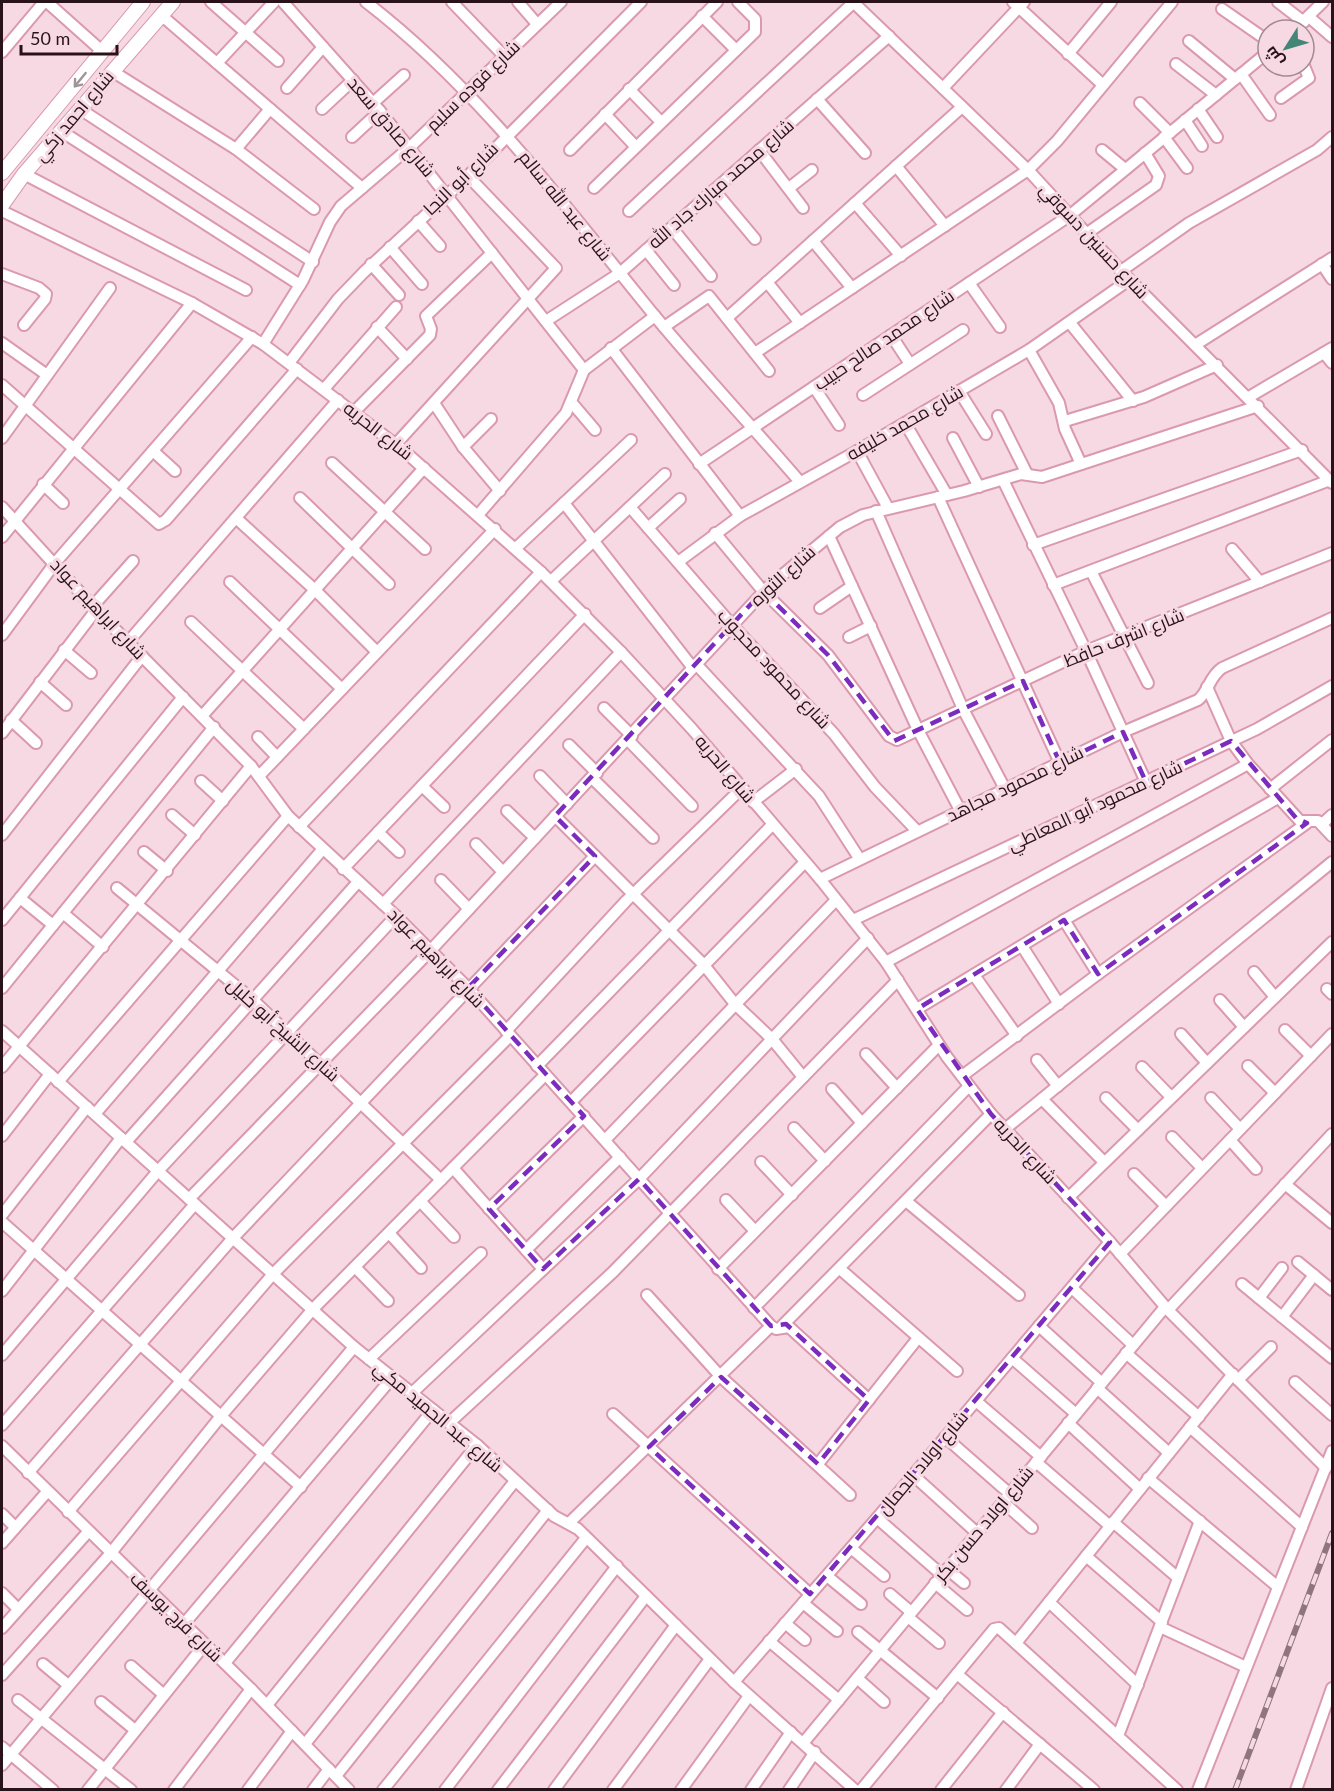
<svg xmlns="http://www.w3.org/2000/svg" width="1334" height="1791" font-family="Lato,Cairo,sans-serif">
<rect width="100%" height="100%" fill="#f6d9e2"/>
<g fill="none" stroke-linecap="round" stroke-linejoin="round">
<defs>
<g id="minor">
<polyline points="47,2 103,52"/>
<polyline points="211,2 278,61"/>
<polyline points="283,2 380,111 584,370"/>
<path d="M366 2C479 89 564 205 654 315 701 372 752 426 800 482"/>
<polyline points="452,2 504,56"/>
<polyline points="518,2 537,24"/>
<polyline points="853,2 1028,170 1121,271 1332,483"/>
<polyline points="1013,2 1102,84"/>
<polyline points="1278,2 1304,22"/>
<polyline points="1222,9 1268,41"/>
<polyline points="161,15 362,188"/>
<polyline points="702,16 736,50"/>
<polyline points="1309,17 1332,37"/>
<polyline points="1294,30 1323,2"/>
<polyline points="1189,41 1235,79"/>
<polyline points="2,52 44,2"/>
<polyline points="1068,54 1111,2"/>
<polyline points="217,63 274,2"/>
<polyline points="1176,64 1216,95"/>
<polyline points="112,71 236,149 314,209"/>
<polyline points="1241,74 1270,115"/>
<polyline points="287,88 323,47"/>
<polyline points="943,88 1024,2"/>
<polyline points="629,89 661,122"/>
<polyline points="1281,98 1309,78 1304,66"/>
<polyline points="817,99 865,153"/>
<polyline points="373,103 404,75"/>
<polyline points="1140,103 1170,133"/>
<polyline points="80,109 313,262"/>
<polyline points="322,109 353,80"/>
<polyline points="1198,109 1217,137"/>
<polyline points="605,114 635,146"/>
<polyline points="1185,120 1202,146"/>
<polyline points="61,131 300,285"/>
<polyline points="352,137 380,111"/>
<polyline points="1164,137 1187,168"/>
<polyline points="236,149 270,109"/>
<polyline points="570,150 717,2"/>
<polyline points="759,150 803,208"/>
<polyline points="1102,150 1125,169"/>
<polyline points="896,166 945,226"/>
<polyline points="24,174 246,290"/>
<polyline points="594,188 755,32 755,19 738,2"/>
<polyline points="789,188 812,170"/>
<polyline points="714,190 755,239"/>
<polyline points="855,203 901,256"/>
<polyline points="2,211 192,303 263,344 403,450 541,572 621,652 692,729 820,879 886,962 947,1057 991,1114 1110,1242 1168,1310 1326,1468"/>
<polyline points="629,211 854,2"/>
<polyline points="418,221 440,246"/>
<polyline points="672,228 711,276"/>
<polyline points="1086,234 1156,185 1159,176 1145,153"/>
<polyline points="813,241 852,288"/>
<polyline points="390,247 422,284"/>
<polyline points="646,250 674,285"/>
<polyline points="371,264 399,295"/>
<polyline points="1322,264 1332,279"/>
<polyline points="1121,271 1189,223 1317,150 1332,137"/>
<polyline points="2,274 39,288 46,294 45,299 24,325"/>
<polyline points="767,282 800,323"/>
<polyline points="969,283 1000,327"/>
<polyline points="727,318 962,107"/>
<polyline points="546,321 620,273 889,36"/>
<polyline points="1070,323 1133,401"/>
<polyline points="377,327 407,359"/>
<polyline points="664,327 709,296 769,371"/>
<polyline points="891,335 910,364"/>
<polyline points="2,343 47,375"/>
<polyline points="263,344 303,280 330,222 341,206 410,147 561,2"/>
<polyline points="1195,345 1332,258"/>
<polyline points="611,348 740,516"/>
<polyline points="1029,350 1059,403 1065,429 1081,464"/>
<polyline points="755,353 1028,170 1057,141 1172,2"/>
<polyline points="1324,353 1332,363"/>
<polyline points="289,363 338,299 364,272 468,176 641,2"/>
<polyline points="2,385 159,524 166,520 297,369"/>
<polyline points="814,387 839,425"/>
<polyline points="324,389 396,307"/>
<polyline points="959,391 986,434"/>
<polyline points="863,395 963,330"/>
<polyline points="1249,397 1332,348"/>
<polyline points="434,403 463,447 500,491"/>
<polyline points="572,403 595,430"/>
<polyline points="354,412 430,335 431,329 426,316 492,253"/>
<polyline points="998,416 1027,474"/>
<polyline points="1065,421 1144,397 1217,365"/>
<polyline points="905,423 947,495"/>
<polyline points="2,438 110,288"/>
<polyline points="953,438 979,487"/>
<polyline points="396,444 556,268 468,176"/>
<polyline points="463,447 491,419"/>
<polyline points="153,451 175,471"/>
<polyline points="857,451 888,508"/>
<polyline points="332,463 425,549"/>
<polyline points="699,464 1069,216 1268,52"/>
<polyline points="1003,480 1086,651 1146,782"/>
<polyline points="43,484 63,503"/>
<polyline points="938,497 1060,763"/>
<polyline points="300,498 389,584"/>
<polyline points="564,503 693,668"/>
<polyline points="2,507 96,610 251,766 288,816 396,916 468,988 771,1326 776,1329 789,1327 869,1400"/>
<polyline points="630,507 732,625 834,734 875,787 917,831"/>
<polyline points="876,511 963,709 1005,789"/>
<polyline points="478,515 566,413 584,370 655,316"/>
<polyline points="236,518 315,590 377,652"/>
<polyline points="648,528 680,499"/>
<polyline points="715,533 763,591 828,655 889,736 897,740 1086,651 1332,553"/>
<polyline points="829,536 918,730 960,810"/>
<polyline points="2,537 192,303"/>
<polyline points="1033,545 1302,450"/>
<polyline points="516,548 631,440"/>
<polyline points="1232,549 1260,582"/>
<polyline points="678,562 740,516 857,451 1029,350 1129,280"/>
<polyline points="1091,571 1148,683"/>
<polyline points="551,581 665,474"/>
<polyline points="230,582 342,689"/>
<polyline points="1053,585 1330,480"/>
<polyline points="93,606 133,561"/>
<polyline points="820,608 852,586"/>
<polyline points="191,622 304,729"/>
<polyline points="2,635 55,563 252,337"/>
<polyline points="849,637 871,626"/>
<polyline points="128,642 338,400"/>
<polyline points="64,650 91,673"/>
<polyline points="696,664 819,796 859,858"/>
<polyline points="40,682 66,705"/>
<polyline points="1207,687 1231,741 1248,764 1300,821 1318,821 1332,836"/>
<polyline points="604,708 632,736"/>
<polyline points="202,716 424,468"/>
<polyline points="11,720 36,743"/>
<polyline points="2,733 96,610"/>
<polyline points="258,737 277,757"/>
<polyline points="628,740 692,806"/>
<polyline points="569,745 597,773"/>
<polyline points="260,775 495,529"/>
<polyline points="540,776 567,804"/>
<polyline points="592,778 653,838"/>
<polyline points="201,781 223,801"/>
<polyline points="422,786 444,807"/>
<polyline points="1270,789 1332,740"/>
<polyline points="753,802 796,769"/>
<polyline points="507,811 535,838"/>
<polyline points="172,815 195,835"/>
<polyline points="555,816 704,965 735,1004 772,1039 803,1077"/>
<polyline points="1322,824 1332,815"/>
<polyline points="299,827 541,572"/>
<polyline points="378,832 399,852"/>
<polyline points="2,835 142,656"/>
<polyline points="476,844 503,872"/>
<polyline points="144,852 167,871"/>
<polyline points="343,869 585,614"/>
<path d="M820 879 1123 732 1198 700C1209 691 1209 677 1222 668L1332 618"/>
<polyline points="441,880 469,909"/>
<polyline points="117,888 253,1000 441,1180"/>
<polyline points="20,898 53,925"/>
<polyline points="383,904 621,652"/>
<polyline points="63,913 103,947"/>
<polyline points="2,920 183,697"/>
<polyline points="853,920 1257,729 1332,686"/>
<polyline points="1064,920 1098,974"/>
<polyline points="1022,946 1059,1004"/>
<polyline points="886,962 1248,764"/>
<polyline points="1254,972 1275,997"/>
<polyline points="974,975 1017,1036"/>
<polyline points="2,988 214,727"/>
<polyline points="1327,989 1332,994"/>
<polyline points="1220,1000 1244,1027"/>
<polyline points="917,1009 1064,920 1278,798"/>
<polyline points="1285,1030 1311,1056"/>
<polyline points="2,1031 354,1347 477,1445 554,1516 578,1529 734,1682 855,1790"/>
<polyline points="506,1031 626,901 741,789"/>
<polyline points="1181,1034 1207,1063"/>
<polyline points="866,1054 897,1088"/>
<polyline points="1037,1060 1058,1086"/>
<polyline points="537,1066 772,825"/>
<polyline points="1248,1066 1275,1093"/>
<polyline points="2,1067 251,766"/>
<polyline points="1142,1067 1171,1097"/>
<polyline points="962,1076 1098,974 1307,823"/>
<polyline points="58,1082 288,816"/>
<polyline points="832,1089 862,1123"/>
<polyline points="1106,1098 1138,1130"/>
<polyline points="1211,1098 1240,1129"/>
<polyline points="1042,1099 1104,1162"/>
<polyline points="571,1102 805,862"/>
<polyline points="95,1114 322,850"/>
<polyline points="794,1128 825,1161"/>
<polyline points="1005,1129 1332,862"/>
<polyline points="2,1136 50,1074"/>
<polyline points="1172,1137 1202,1168"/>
<polyline points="605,1140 836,900"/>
<polyline points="1230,1140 1256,1169"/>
<polyline points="126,1142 358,882"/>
<polyline points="761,1162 792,1195"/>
<polyline points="453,1168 543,1269"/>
<polyline points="1134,1174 1166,1206"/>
<polyline points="1285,1184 1332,1223"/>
<polyline points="1068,1198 1332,942"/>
<polyline points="189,1199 431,950 768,587 840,527 863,515 964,491 1021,474 1042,477 1258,406"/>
<polyline points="726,1200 755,1231"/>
<polyline points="420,1201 454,1237"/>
<polyline points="906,1201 1019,1295"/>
<polyline points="489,1209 584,1116"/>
<polyline points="2,1215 87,1107"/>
<polyline points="2,1222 301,1487"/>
<polyline points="389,1233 421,1268"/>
<polyline points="526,1250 620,1157"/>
<polyline points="1120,1254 1332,1034"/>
<polyline points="1298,1262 1332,1290"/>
<polyline points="355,1267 388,1301"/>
<polyline points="718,1269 939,1045"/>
<polyline points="840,1269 957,1371"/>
<polyline points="1242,1284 1332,1358"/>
<polyline points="1072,1288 1133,1345"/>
<polyline points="2,1291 121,1138"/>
<polyline points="647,1295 721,1377 850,1495"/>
<polyline points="1259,1298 1282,1268"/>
<polyline points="754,1308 969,1086"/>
<polyline points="1168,1310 1332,1134"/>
<polyline points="1282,1317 1314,1275"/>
<polyline points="782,1326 991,1114"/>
<polyline points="1039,1326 1102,1383"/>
<polyline points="1126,1353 1199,1417"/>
<polyline points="2,1355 158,1171 396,916"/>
<polyline points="1012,1358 1076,1414"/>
<polyline points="369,1359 481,1253"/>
<polyline points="1238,1380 1271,1347"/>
<polyline points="1295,1382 1332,1415"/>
<polyline points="1097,1388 1169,1453"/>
<polyline points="412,1393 639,1179 868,938"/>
<polyline points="976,1401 1041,1457"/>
<polyline points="613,1414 810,1594"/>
<polyline points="449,1423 613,1272 898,980"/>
<polyline points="1068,1423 1140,1489"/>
<polyline points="2,1425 195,1204"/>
<polyline points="1190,1427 1302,1527"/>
<polyline points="945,1437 1010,1494"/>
<polyline points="2,1446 251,1689 349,1790"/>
<polyline points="1036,1462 1110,1526"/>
<polyline points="818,1464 918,1338"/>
<polyline points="28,1473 233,1238 595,856"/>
<polyline points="913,1475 977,1533"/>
<polyline points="1148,1478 1278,1587"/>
<polyline points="1003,1502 1032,1528"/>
<polyline points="68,1512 273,1274 510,1036"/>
<polyline points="2,1514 15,1527"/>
<polyline points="877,1518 942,1575"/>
<polyline points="1113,1522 1178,1578"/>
<polyline points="569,1523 771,1326"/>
<polyline points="2,1543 47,1492"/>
<polyline points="851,1548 884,1576"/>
<polyline points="1086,1556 1162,1622"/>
<polyline points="947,1569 964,1583"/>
<polyline points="827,1576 861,1604"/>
<polyline points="935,1583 967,1610"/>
<polyline points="2,1593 18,1609"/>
<polyline points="890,1594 911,1612"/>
<polyline points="1049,1602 1138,1685"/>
<polyline points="803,1603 837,1631"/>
<polyline points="908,1617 939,1643"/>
<polyline points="785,1623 805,1640"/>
<polyline points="184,1624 392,1378"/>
<polyline points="1160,1627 1246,1667"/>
<polyline points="2,1628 88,1532"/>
<polyline points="858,1632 938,1698"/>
<polyline points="769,1641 839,1700"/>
<polyline points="1016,1643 1233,1374"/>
<polyline points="225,1663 433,1410"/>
<polyline points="43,1664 67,1684"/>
<polyline points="131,1666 164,1695"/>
<polyline points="957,1674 1094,1790"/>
<polyline points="2,1675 110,1554 221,1416 313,1309 545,1075"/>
<polyline points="857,1678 884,1702"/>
<polyline points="734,1682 877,1518 1110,1242"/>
<polyline points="18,1700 131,1790"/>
<polyline points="101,1702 135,1730"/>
<polyline points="267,1705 477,1445"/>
<polyline points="1118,1736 1200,1521"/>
<polyline points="804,1742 1165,1307"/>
<polyline points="305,1744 515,1481"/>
<polyline points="2,1747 53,1790"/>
<polyline points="2,1765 354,1347"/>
<polyline points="336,1776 548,1510"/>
<polyline points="88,1790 205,1644"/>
<polyline points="174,1790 251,1689"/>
<polyline points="248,1790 292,1731"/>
<polyline points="313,1790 329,1769"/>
<polyline points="383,1790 586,1538"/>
<polyline points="445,1790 617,1566"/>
<polyline points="498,1790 646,1596"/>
<polyline points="554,1790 676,1625"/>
<polyline points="613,1790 710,1659"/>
<polyline points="681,1790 749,1696"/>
<polyline points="751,1790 791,1732"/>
<polyline points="789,1790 815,1752"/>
<polyline points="861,1790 994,1629 999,1628 1177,1790"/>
<polyline points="941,1790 1003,1712"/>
<polyline points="1006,1790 1040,1744"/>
<polyline points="1198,1790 1332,1451"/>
<polyline points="1296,1790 1332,1688"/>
</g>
<g id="tertiary">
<polyline points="2,173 143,2"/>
<polyline points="2,205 24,174 173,2"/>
</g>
</defs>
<use href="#minor" stroke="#db99af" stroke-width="14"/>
<use href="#tertiary" stroke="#db99af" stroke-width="16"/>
<use href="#minor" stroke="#fff" stroke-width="10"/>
<use href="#tertiary" stroke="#fff" stroke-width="14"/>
<defs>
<polyline id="rail" points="1235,1790 1332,1533"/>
</defs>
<use href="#rail" stroke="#8f757e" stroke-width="6"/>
<use href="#rail" stroke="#f6d9e2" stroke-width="4" stroke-dasharray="11" stroke-linecap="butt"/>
</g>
<defs><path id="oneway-shaft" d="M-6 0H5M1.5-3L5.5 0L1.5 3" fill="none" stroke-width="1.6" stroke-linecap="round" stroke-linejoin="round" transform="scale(1.5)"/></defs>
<use stroke="#9f9498" href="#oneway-shaft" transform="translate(80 80) rotate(129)"/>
<path fill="none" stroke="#7b2cbf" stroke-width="4.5" stroke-dasharray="12 8" stroke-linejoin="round" d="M763 591 828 655 894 741 1023 681 1060 763 1123 732 1146 782 1231 741 1296 818 1307 823 1098 974 1064 920 917 1009 991 1114 1110 1242 810 1594 649 1447 721 1377 818 1464 869 1400 786 1324 771 1326 639 1179 543 1269 489 1209 584 1116 468 988 595 856 555 816Z"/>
<g text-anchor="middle" stroke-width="6" stroke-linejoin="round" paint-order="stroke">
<g font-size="18" fill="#2a121b" stroke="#f6d9e2">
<text transform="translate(473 86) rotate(-44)" y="6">شارع فوده سليم</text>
<text transform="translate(74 116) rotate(-50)" y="6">شارع احمد زكي</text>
<text transform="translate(391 127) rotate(50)" y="6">شارع صادق سعد</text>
<text transform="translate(461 179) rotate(-44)" y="6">شارع أبو النجا</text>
<text transform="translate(721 184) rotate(-41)" y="6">شارع محمد مبارك جاد الله</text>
<text transform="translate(565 206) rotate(51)" y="6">شارع عبد الله سالم</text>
<text transform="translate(1094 241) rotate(47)" y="6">شارع حسنين دسوقي</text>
<text transform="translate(884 340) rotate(-34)" y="6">شارع محمد صالح حبيب</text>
<text transform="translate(905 423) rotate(-30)" y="6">شارع محمد خليفه</text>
<text transform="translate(378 431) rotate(38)" y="6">شارع الحريه</text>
<text transform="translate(783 576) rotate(-42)" y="6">شارع الثوره</text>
<text transform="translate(98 609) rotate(47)" y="6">شارع ابراهيم عواد</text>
<text transform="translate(1124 638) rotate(-22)" y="6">شارع اشرف حافظ</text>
<text transform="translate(774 669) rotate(47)" y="6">شارع محمود محجوب</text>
<text transform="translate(725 769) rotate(50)" y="6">شارع الحريه</text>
<text transform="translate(1015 784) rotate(-26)" y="6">شارع محمود مجاهد</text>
<text transform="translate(1095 806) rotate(-25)" y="6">شارع محمود أبو المعاطي</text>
<text transform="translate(436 958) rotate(46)" y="6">شارع ابراهيم عواد</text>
<text transform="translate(283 1030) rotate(42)" y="6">شارع الشيخ أبو خليل</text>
<text transform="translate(1025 1151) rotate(47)" y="6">شارع الحريه</text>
<text transform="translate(438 1417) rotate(40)" y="6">شارع عبد الحميد مكي</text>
<text transform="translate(923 1463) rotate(-50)" y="6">شارع اولاد الجمال</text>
<text transform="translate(984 1524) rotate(-50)" y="6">شارع اولاد حسن بكر</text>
<text transform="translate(176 1617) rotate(44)" y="6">شارع فرج يوسف</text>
</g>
</g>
<rect width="1334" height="1791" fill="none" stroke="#2a121b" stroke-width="6"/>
<g transform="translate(1286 48) rotate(233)"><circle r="28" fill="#f6d9e2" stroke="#a48992" stroke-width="1.5"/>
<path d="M0-4.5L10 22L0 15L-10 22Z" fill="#438577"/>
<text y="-9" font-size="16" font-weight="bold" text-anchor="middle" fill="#2a121b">ش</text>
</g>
<path d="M21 45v9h96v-9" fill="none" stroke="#2a121b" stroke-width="3"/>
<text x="30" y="45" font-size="18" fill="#2a121b" stroke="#f6d9e2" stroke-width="4.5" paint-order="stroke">50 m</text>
</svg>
